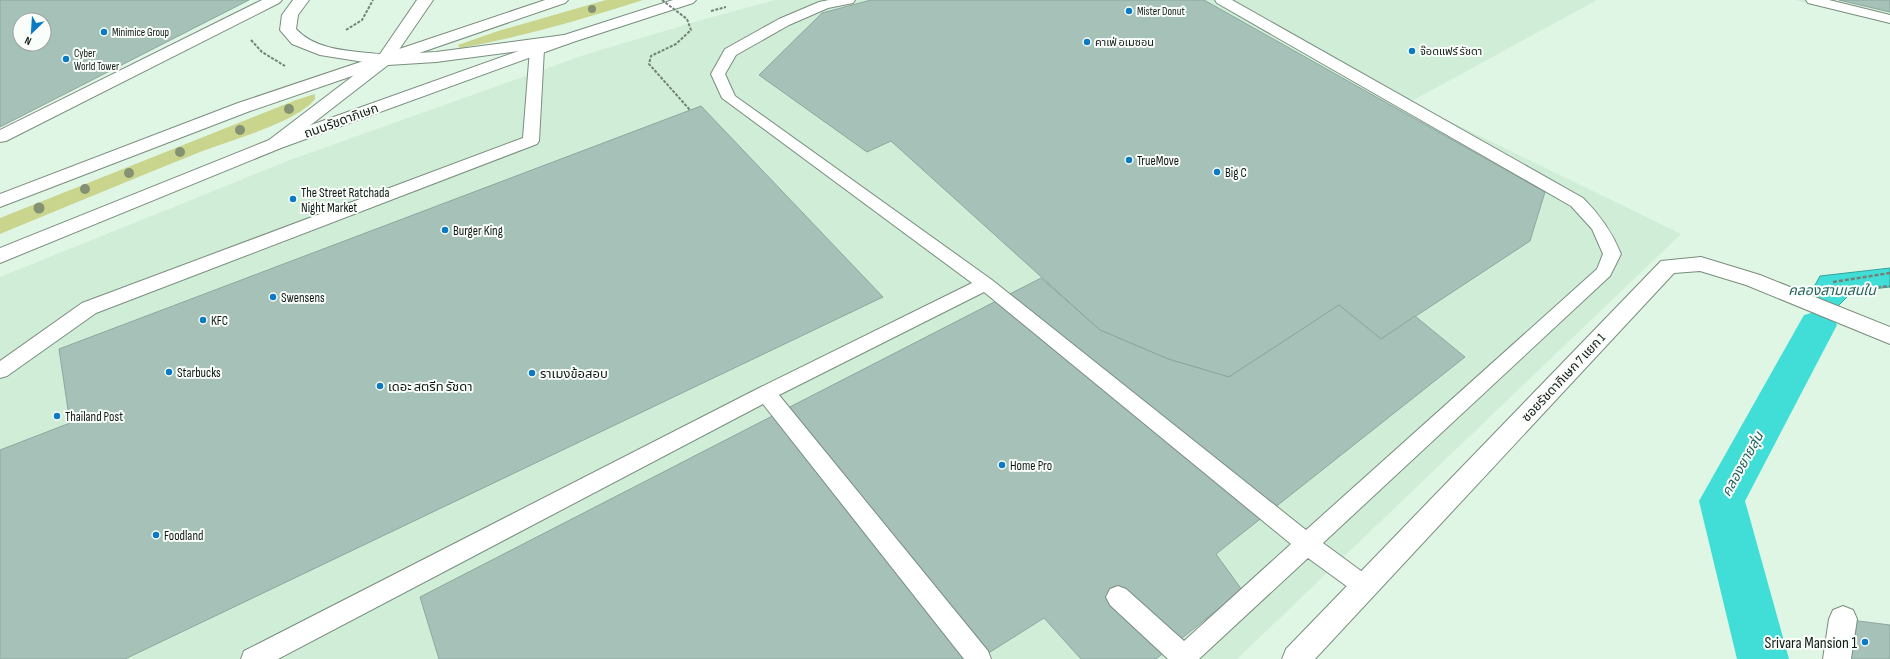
<svg xmlns="http://www.w3.org/2000/svg" width="1890" height="659" font-family="'Sofia Sans Condensed','Noto Sans Thai',sans-serif">
<rect width="100%" height="100%" fill="#dff6e5"/>
<g fill="#d0edd7">
<polygon points="775,0 1597,0 1410,102 1681,234 1237,659 0,659 0,277 290,160 587,54 705,19"/>
<polygon points="1795,0 1890,0 1890,24"/>
</g>
<g fill="#c9d48c">
<path d="M606 0H643C583 19 522 37 460 48L458 45 498 31Z"/>
<path d="M315 94V99C296 123 230 140 200 152 133 179 67 206 0 234V218L296 100Z"/>
</g>
<polygon fill="#41ded7" stroke="#33a39c" points="1890,268 1890,287 1853,291 1836,308 1809,296 1820,276"/>
<g fill="none" stroke-linecap="round" stroke-linejoin="round">
<polygon fill="#41ded7" fill-rule="evenodd" points="1818,311 1832,315 1837,325 1745,501 1789,659 1737,659 1699,501 1804,315"/>
</g>
<g fill="#a6c2b8" stroke="#8ca79e" fill-rule="evenodd">
<path d="M0 0H249L0 127ZM20 20H44V44H20Z"/>
<polygon points="871,0 1204,0 1545,192 1530,241 1381,339 1339,305 1229,377 1168,359 1100,330 891,141 867,152 759,75 822,13"/>
<polygon points="1839,0 1890,0 1890,12"/>
<polygon points="701,106 883,297 125,659 0,659 0,450 70,423 59,349"/>
<polygon points="1041,278 1100,330 1168,359 1229,377 1339,305 1381,339 1415,316 1465,357 1216,554 1242,590 1156,659 1081,659 1044,618 979,659 439,659 420,597"/>
<polygon points="1843,619 1890,625 1890,659 1837,659"/>
</g>
<g fill="none" stroke-linecap="round" stroke-linejoin="round">
<defs>
<g id="lane">
<path d="M829 0H855L853 3 828 8 789 25 736 55 725 74 735 96 992 280 1306 530 1597 269 1603 254 1592 229 1571 206 1217 3 1215 0H1232L1583 198C1600 215 1612 232 1621 254L1610 276 1323 543 1372 579 1376 586 1372 593 1364 597 1356 593 1308 558 1199 659H1168L1110 605 1106 597 1110 589 1118 586 1126 589 1184 641 1291 544 984 292 779 395 988 651 991 659H964L763 404 278 659H241L244 651 759 388 972 283 722 98 711 74 725 49 779 19 819 2Z"/>
<polygon points="1806,0 1829,0 1890,15 1890,23 1808,3"/>
<polygon points="537,45 542,46 544,49 539,141 537,144 96,313 7,376 0,378 0,361 82,303 523,138 530,49 532,46"/>
</g>
<g id="street">
<polygon points="1701,257 1760,275 1890,327 1890,344 1746,285 1700,271 1674,273 1315,659 1282,659 1286,649 1661,261"/>
<polygon points="1843,606 1853,610 1857,619 1851,659 1823,659 1829,619 1833,610"/>
</g>
<g id="secondary">
<polygon points="262,0 282,0 279,3 6,141 0,142 0,130"/>
<path d="M293 0H309L298 15 296 29C316 51 352 51 380 54L417 0H433L396 54 436 52 564 35 570 37 572 40 570 43 564 45 436 62 388 65 281 148 275 149 269 148 266 144 269 140 370 63 320 55 292 44 280 30 282 15Z"/>
</g>
<g id="primary">
<polygon points="545,0 568,0 565,3 250,111 0,207 0,194 238,103"/>
<polygon points="673,0 696,0 693,3 570,43 281,148 0,263 0,248 269,140 558,37"/>
</g>
</defs>
<use href="#lane" stroke="#798d7e" stroke-width="2"/>
<use href="#street" stroke="#798d7e" stroke-width="2"/>
<use href="#secondary" stroke="#798d7e" stroke-width="2"/>
<use href="#primary" stroke="#798d7e" stroke-width="2"/>
<g stroke="#738278" stroke-width="2" stroke-dasharray="3 1.5" stroke-linecap="butt">
<polyline points="711,11 726,7"/>
<polyline points="346,30 362,20 373,0"/>
<polyline points="251,40 262,52 285,66"/>
</g>
<g stroke="#738278" stroke-width="2.5" stroke-dasharray="4 2" stroke-linecap="butt">
<polyline points="1833,282 1890,273"/>
<polyline points="1853,290 1890,286"/>
</g>
<use href="#lane" fill="#fff" fill-rule="evenodd"/>
<use href="#street" fill="#fff" fill-rule="evenodd"/>
<use href="#secondary" fill="#fff" fill-rule="evenodd"/>
<use href="#primary" fill="#fff" fill-rule="evenodd"/>
<polyline stroke="#738278" stroke-width="2" stroke-dasharray="3 1.5" stroke-linecap="butt" points="662,0 687,19 691,30 676,44 651,56 649,64 690,110"/>
</g>
<g fill="#849173">
<circle cx="592" cy="9" r="4"/>
<circle cx="289" cy="109" r="5"/>
<circle cx="240" cy="130" r="5"/>
<circle cx="180" cy="152" r="5"/>
<circle cx="129" cy="173" r="5"/>
<circle cx="85" cy="189" r="5"/>
<circle cx="39" cy="208" r="5.5"/>
</g>
<g fill="#0b7ac4" stroke="#f9fefa" stroke-width="1.5">
<circle cx="1129" cy="11" r="4"/>
<circle cx="104" cy="32" r="4"/>
<circle cx="1087" cy="42" r="4"/>
<circle cx="1412" cy="51" r="4"/>
<circle cx="66" cy="59" r="4"/>
<circle cx="1129" cy="160" r="4"/>
<circle cx="1217" cy="172" r="4"/>
<circle cx="293" cy="199" r="4"/>
<circle cx="445" cy="230" r="4"/>
<circle cx="273" cy="297" r="4"/>
<circle cx="203" cy="320" r="4"/>
<circle cx="169" cy="372" r="4"/>
<circle cx="532" cy="373" r="4"/>
<circle cx="380" cy="386" r="4"/>
<circle cx="57" cy="416" r="4"/>
<circle cx="1002" cy="465" r="4"/>
<circle cx="156" cy="535" r="4"/>
<circle cx="1865" cy="642" r="4"/>
</g>
<g text-anchor="middle" stroke-width="4" stroke-linejoin="round" paint-order="stroke">
<g font-size="11" fill="#111914" stroke="#f9fefa" text-anchor="start">
<text x="1137" y="15">Mister Donut</text>
<text x="112" y="36">Minimice Group</text>
<text x="1095" y="46">คาเฟ่ อเมซอน</text>
<text x="1420" y="55">จ๊อดแฟร์ รัชดา</text>
<text x="74" y="57">Cyber<tspan x="74" dy="13">World Tower</tspan></text>
</g>
<g font-size="13" fill="#111914" stroke="#f9fefa">
<text transform="translate(341 120) rotate(-20)" y="5">ถนนรัชดาภิเษก</text>
<text transform="translate(1563 377) rotate(-47)" y="5">ซอยรัชดาภิเษก 7 แยก 1</text>
</g>
<g font-size="13" fill="#111914" stroke="#f9fefa" text-anchor="start">
<text x="1137" y="165">TrueMove</text>
<text x="1225" y="177">Big C</text>
<text x="301" y="197">The Street Ratchada<tspan x="301" dy="15">Night Market</tspan></text>
<text x="453" y="235">Burger King</text>
<text x="281" y="302">Swensens</text>
<text x="211" y="325">KFC</text>
<text x="177" y="377">Starbucks</text>
<text x="540" y="378">ราเมงข้อสอบ</text>
<text x="388" y="391">เดอะ สตรีท รัชดา</text>
<text x="65" y="421">Thailand Post</text>
<text x="1010" y="470">Home Pro</text>
<text x="164" y="540">Foodland</text>
</g>
<g font-size="14" font-style="italic" fill="#23615e" stroke="#f9fefa">
<text x="1832" y="295">คลองสามเสนใน</text>
<text transform="translate(1742 464) rotate(-61)" y="5">คลองยายสุ่น</text>
</g>
<g font-size="16" fill="#111914" stroke="#f9fefa" text-anchor="end">
<text x="1857" y="648">Srivara Mansion 1</text>
</g>
</g>
<g transform="translate(32 32) rotate(205)"><circle r="19" fill="#f9fefa" stroke="#9ca29e"/>
<path d="M0-3L7 15L0 10L-7 15Z" fill="#0b7ac4"/>
<text y="-6" font-size="11" font-weight="bold" text-anchor="middle" fill="#111914">N</text>
</g>
</svg>
